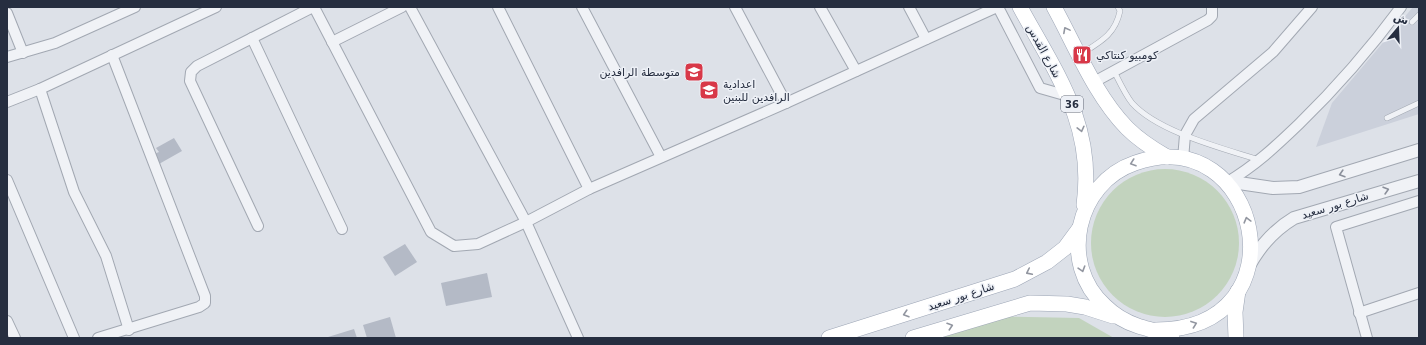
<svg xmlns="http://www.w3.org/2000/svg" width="1426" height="345" font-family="'DejaVu Sans','Noto Sans Arabic',sans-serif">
<rect width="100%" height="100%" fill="#dde1e8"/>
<polygon fill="#cbd0db" points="1413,7 1419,7 1419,114 1316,147 1332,103"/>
<g fill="#c2d3be">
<circle cx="1165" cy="243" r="74"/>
<polygon points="983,316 1079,318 1114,338 912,338"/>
</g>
<g fill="#b4bac6">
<polygon points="174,138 182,151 159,164 154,154 159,152 156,148"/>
<polygon points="405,244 417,262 395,276 383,257"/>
<polygon points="487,273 492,297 446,306 441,283"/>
<polygon points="390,317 396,338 367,338 363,325"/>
<polygon points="354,329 357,338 328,338 328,337"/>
</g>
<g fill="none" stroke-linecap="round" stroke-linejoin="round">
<defs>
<g id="service">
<polyline points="1412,22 1419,15"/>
<path d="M1081 54C1100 42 1115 35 1120 11L1118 7"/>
<path d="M1114 71C1119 81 1125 94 1132 103 1158 132 1222 148 1259 160"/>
<polyline points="1387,118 1419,103"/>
</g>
<g id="minor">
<polyline points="314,7 431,232 454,246 478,244 526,222 589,189 786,103 997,7"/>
<polyline points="410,7 526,222 578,338"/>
<polyline points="498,7 589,189"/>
<polyline points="582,7 661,157"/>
<polyline points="735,7 786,103"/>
<polyline points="820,7 856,71"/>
<polyline points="909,7 926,39"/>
<polyline points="998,7 1040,88 1068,96"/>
<polyline points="7,13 23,53"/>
<polyline points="252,38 342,229"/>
<polyline points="332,42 402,7"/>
<polyline points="7,57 55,43 135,7"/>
<polyline points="1094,82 1208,20 1212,16 1212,7"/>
<polyline points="40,89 74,192 106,256 129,330"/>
<polyline points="7,102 40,89 216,7"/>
<polyline points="1183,159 1185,135 1194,119 1273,52 1312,7"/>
<polyline points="7,180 74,338"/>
<path d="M1226 183C1256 165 1275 147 1299 124 1336 88 1370 49 1401 7"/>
<polyline points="258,226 190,81 191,72 197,66 313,7"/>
<polyline points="1359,313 1419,293"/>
<polyline points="7,321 15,338"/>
<polyline points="98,338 199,307 205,303 205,296 112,55"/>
<polyline points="1367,338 1336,227 1419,201"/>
</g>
<g id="tertiary">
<polyline points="1229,185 1239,183 1273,188 1299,187 1419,150"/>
<path d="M1249 266C1260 246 1274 230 1294 218L1419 181"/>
</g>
<g id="primary">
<path d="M1020 7C1056 73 1095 125 1084 205"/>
<path d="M1054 7C1076 47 1095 95 1127 128 1139 140 1153 149 1167 157"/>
<path d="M1156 330C1307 329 1260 119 1135 163 1076 183 1058 264 1105 306 1114 315 1126 322 1138 326 1150 330 1161 331 1172 338"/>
<polyline points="829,338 1015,279 1047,262 1065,248 1079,229"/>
<polyline points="913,338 1030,303 1067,304 1085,307 1113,316"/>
<polyline points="1236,338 1235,312 1238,291"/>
</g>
</defs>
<use href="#service" stroke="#a2a8b2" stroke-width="6"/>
<use href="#minor" stroke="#a2a8b2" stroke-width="12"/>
<use href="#tertiary" stroke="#a2a8b2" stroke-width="14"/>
<use href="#primary" stroke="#9ca5b5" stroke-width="16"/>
<use href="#service" stroke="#f0f2f6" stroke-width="5"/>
<use href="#minor" stroke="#f0f2f6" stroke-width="10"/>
<use href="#tertiary" stroke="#f0f2f6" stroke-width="12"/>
<use href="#primary" stroke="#fff" stroke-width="15"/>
</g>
<defs><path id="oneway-chevron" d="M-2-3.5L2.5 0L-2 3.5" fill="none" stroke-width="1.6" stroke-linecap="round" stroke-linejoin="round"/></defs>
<g stroke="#9296a0">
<use href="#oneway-chevron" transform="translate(1066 30) rotate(-118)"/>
<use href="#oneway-chevron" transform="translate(1081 129) rotate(76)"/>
<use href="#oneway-chevron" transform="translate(1133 163) rotate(161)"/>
<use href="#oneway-chevron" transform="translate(1247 220) rotate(-105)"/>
<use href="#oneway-chevron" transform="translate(1082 269) rotate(73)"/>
<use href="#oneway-chevron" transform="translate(1029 272) rotate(154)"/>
<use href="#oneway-chevron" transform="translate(906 314) rotate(163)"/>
<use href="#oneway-chevron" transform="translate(1194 324) rotate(-20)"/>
<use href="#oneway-chevron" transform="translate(950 326) rotate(-18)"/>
</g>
<g stroke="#8b909b">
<use href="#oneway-chevron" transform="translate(1342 174) rotate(163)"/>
<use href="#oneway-chevron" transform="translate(1386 190) rotate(-16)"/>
</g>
<defs>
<symbol id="restaurant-square" viewBox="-11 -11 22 22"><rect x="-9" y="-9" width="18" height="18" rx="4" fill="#d83848" stroke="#edf0f6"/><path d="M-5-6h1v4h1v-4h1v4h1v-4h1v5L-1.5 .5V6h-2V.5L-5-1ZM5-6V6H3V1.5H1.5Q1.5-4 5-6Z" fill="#fff"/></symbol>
<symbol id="school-square" viewBox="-11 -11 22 22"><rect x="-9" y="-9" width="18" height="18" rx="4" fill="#d83848" stroke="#edf0f6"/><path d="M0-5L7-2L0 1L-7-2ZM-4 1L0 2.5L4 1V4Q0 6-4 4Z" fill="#fff"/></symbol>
</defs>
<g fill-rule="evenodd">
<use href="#restaurant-square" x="1071" y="44" width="22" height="22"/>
<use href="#school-square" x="683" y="61" width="22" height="22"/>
<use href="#school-square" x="698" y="79" width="22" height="22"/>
</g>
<g text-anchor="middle" stroke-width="3" stroke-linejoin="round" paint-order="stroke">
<rect fill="#edf0f6" stroke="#626877" stroke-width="1" x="1061" y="96" width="22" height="16" rx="3"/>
<g font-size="10" font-weight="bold" fill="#262e40">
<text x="1072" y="108">36</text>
</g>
<g font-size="11" fill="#262e40" stroke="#edf0f6">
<text transform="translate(1044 51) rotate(61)" y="4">شارع القدس</text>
<text transform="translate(1335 205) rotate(-17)" y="4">شارع بور سعيد</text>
<text transform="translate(961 296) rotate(-18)" y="4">شارع بور سعيد</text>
</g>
<g font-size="11" fill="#262e40" stroke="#edf0f6" text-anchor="start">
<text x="1096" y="59">كومبيو كنتاكي</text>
<text x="680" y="76" text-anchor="end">متوسطة الرافدين</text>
<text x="723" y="88">اعدادية<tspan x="723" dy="13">الرافدين للبنين</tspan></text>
</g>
</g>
<rect width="1426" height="345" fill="none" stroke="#262e40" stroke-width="16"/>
<g transform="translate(1398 28) rotate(19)" stroke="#edf0f6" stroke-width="3" paint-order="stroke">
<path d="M0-3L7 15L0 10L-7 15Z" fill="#262e40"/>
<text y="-6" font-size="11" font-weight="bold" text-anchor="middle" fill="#262e40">ش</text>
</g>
</svg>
